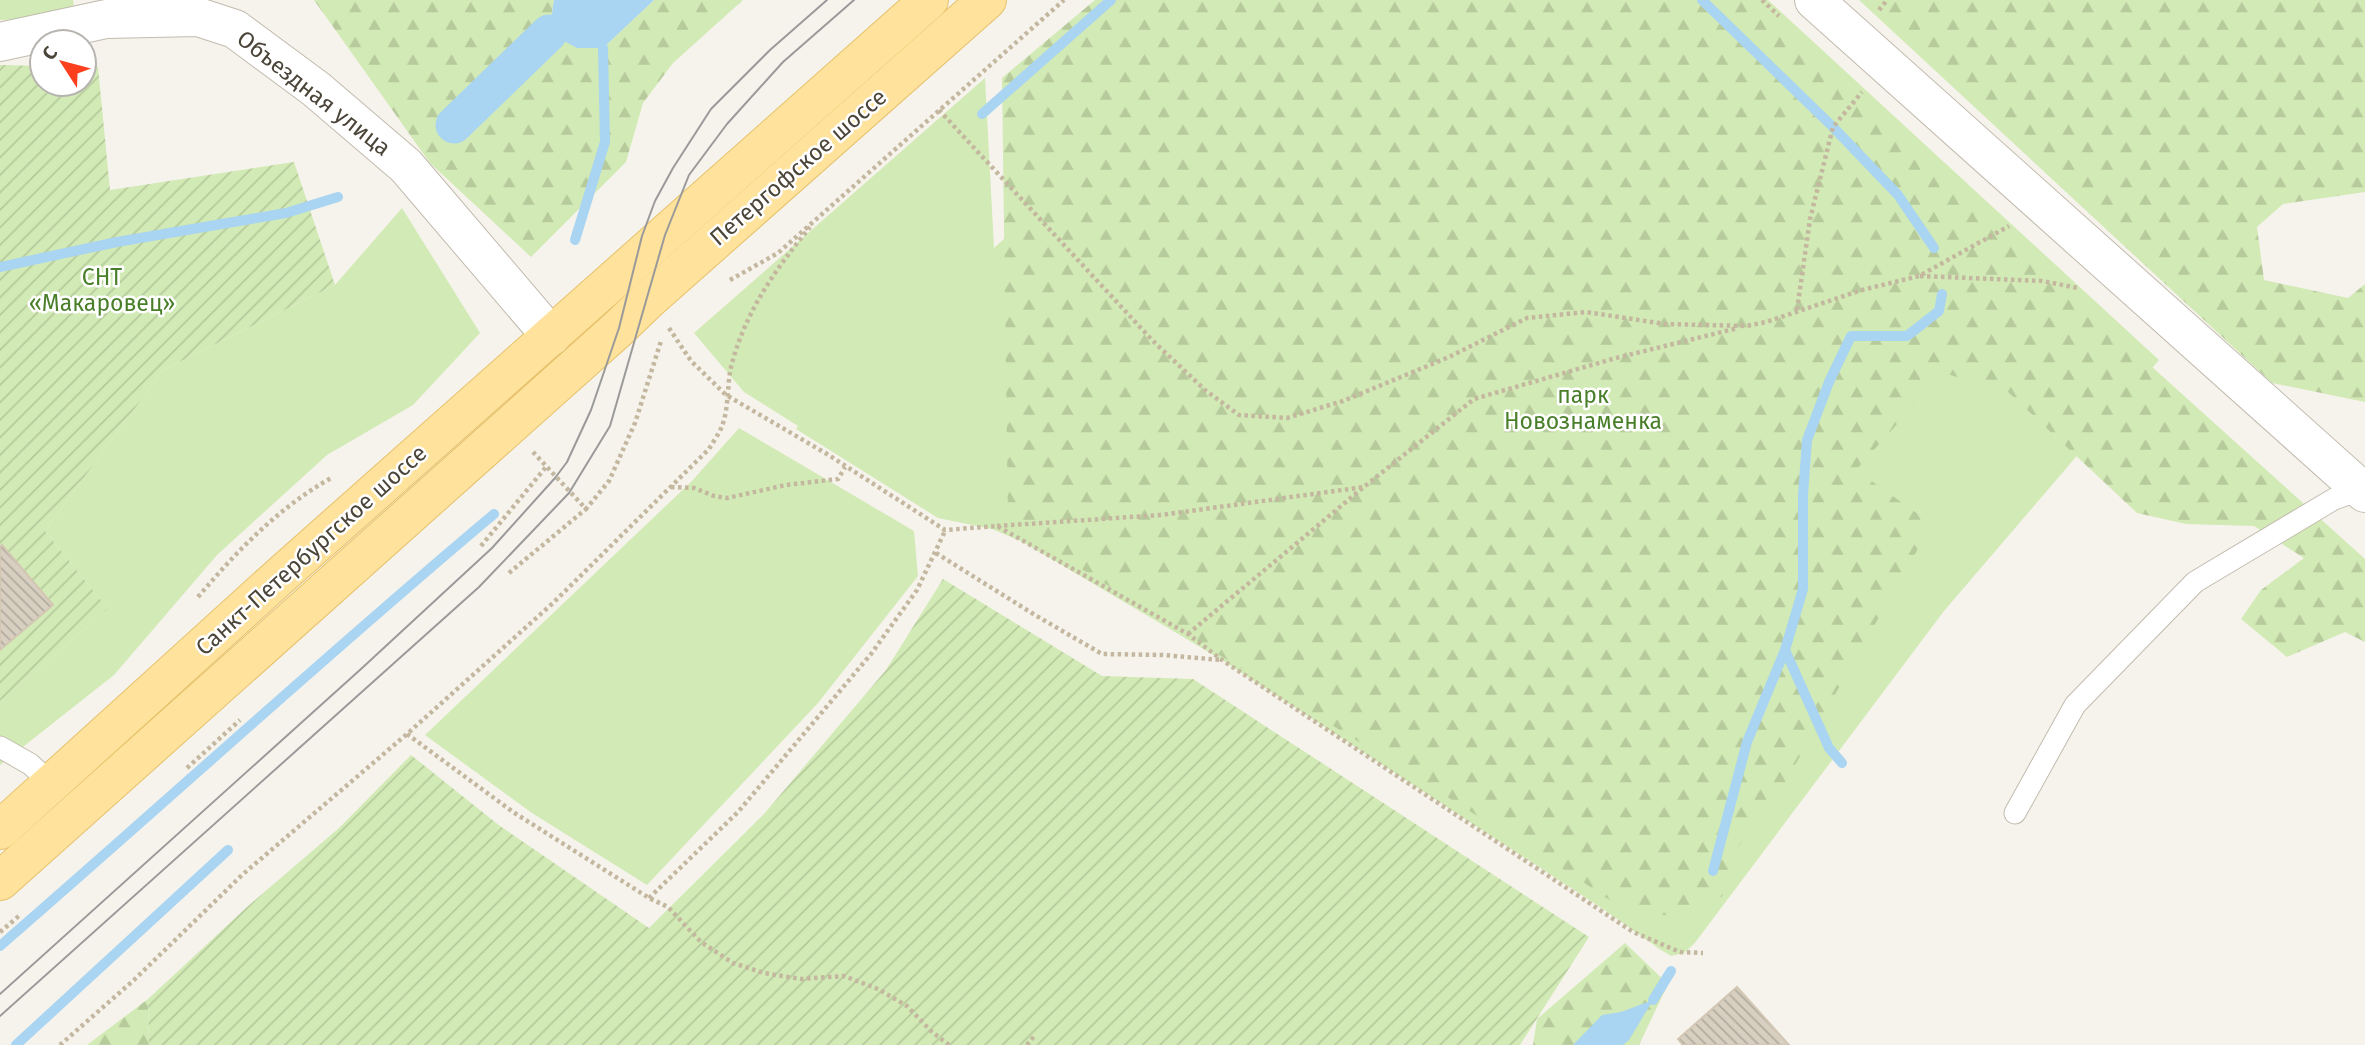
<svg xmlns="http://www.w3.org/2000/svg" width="2365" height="1045" font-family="'Fira Sans',sans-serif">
<defs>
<pattern id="forest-firs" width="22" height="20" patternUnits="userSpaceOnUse" patternTransform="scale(1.75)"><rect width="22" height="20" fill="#d2eab5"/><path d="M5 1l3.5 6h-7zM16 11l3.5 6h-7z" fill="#b6ca9c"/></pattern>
<pattern id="garden-furrows" width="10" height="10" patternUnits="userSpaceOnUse" patternTransform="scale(1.75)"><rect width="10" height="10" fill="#d2eab5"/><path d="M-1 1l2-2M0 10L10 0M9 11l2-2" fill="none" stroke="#b6ca9c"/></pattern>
<pattern id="building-back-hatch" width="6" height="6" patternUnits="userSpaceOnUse" patternTransform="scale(1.75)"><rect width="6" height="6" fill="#d8cfc1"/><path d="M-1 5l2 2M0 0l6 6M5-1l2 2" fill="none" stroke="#b1aa9e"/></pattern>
</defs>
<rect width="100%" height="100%" fill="#f6f3ec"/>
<g fill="#d2eab5">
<polygon points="0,0 73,0 75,17 0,20"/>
<polygon points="1268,0 1768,0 2159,360 1944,611 1694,944 1684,953 1671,956 1661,950 1603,909 1222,660 1023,542 992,529 938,518 796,429 798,426 744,392 694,333 985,78 994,248"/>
<polygon points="402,208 480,333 413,405 327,455 217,555 114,675 0,765 0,701 108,609 45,531 163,370 335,285"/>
<polygon points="739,428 914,531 918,576 818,703 647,885 532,813 425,735 692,481"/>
</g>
<g fill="url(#forest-firs)">
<polygon points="314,0 554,0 549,33 603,48 654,0 743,0 673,63 643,103 626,162 531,257 430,163"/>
<polygon points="1095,0 1745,0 2365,559 2365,642 2345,632 2287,657 2241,619 2261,590 2304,558 2254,526 2186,524 2137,513 2007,391 1943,373 1856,470 1932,524 1783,786 1732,855 1723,896 1682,915 1632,915 1577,878 1008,523 1002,78"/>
<polygon points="1859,0 2365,0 2365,192 2283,204 2257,227 2264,280 2348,298 2365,284 2365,402 2272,383"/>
<polygon points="1625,943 1668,984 1639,1045 1533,1045 1537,1019"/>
<polygon points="148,999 149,1045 87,1045"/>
</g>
<g fill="url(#garden-furrows)">
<polygon points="0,65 42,66 42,84 84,84 84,67 98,67 110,190 294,162 335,285 163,370 45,531 108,609 0,701"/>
<polygon points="943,579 1102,676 1193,679 1589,937 1520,1045 149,1045 148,999 247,907 339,828 411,755 500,826 649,928 764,814 886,670"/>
</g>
<g fill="#a9d4f2">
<polygon points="554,0 654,0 603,48 577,48 549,33"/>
<polygon points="1653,1000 1629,1040 1623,1045 1573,1045 1602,1015 1621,1012"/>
</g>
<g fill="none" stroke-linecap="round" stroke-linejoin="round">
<g stroke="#a9d4f2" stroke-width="10">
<polyline points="1702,0 1833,127 1898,195 1934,248"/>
<polyline points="982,114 1111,0"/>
<polyline points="575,240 605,142 603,48"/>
<polyline points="0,267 117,242 286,213 338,197"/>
<polyline points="1842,763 1829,748 1785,650 1803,589 1803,495 1807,440 1829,382 1851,336 1907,336 1939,311 1942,294"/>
<polyline points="1713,871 1747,742 1785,650"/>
<path d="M0 946C165 803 326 655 494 514"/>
<polyline points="1653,1000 1671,971"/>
<polyline points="16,1045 228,850"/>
</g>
<polyline stroke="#a9d4f2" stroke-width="37" points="454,125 549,33"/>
</g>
<g fill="url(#building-back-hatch)" stroke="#d3c7b4" stroke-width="2">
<polygon points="2,545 53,605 0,650 0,547"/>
<polygon points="1737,987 1789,1045 1683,1045 1678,1039"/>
</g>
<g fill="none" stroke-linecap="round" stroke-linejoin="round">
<defs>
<g id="service">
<polyline points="0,747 30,764 51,783"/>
<polyline points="2015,813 2075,705 2195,582 2334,499 2365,488"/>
</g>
<g id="minor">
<polyline points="1814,0 2365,493"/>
<polyline points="0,42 106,19 198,17 235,29 316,89 406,166 551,336"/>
</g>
<g id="primary">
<polyline points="0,830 280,576 929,0"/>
<polyline points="0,881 619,328 647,301 987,0"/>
</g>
</defs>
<use href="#service" stroke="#c2bbae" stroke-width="23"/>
<use href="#minor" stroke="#c2bbae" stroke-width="40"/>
<use href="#primary" stroke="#e6c16a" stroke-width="40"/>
<g stroke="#c4b79f" stroke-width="4.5" stroke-dasharray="3.5 3.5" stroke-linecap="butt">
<polyline points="1762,0 1779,16"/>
<polyline points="1879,10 1887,0"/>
<polyline points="939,110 1152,340 1205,390 1239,415 1287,418 1343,401 1449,357 1527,318 1586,312 1665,324 1746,326 1766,322 1862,290 1919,276 2009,226"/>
<polyline points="1920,276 2042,281 2078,288"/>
<polyline points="730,280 778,253 1064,0"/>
<polyline points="1797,310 1810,219 1833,127 1862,92"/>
<polyline points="669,328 691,361 726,395 827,454 945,530 997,526 1188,634 1222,660 1633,932 1680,952 1703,953"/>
<polyline points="533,452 586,509 609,481 635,423 661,341"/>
<polyline points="671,487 694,488 714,496 727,498 786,485 838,479 845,467"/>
<polyline points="997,526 1161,515 1364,487"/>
<polyline points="481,546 546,467"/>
<polyline points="936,553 1035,615 1102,654 1163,655 1221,660"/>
<polyline points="509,573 586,509"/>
<path d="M198 597C237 551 278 508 331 478"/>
<polyline points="1188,634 1365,486 1474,399 1616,358 1738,328"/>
<polyline points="407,734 513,812 649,898 668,907 701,942 733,963 764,973 801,979 844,976 878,989 907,1006 931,1031 949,1045"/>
<polyline points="187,768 240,720"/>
<polyline points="649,898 738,812 871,654 917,590 945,531"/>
<polyline points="0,932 20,915"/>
<path d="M60 1045 134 980 242 875 407 734 553 603 709 449C713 442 719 434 722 426 729 408 727 385 731 367 745 312 775 270 810 227"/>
<polyline points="1027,1045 1035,1035"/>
</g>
<use href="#service" stroke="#fff" stroke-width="21"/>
<use href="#minor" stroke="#fff" stroke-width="38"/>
<use href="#primary" stroke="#ffe39c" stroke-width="38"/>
<g stroke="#9a9a9a" stroke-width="2">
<polyline points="0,994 361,669 492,548 555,478 567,462 591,410 619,328 642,236 655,201 673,168 711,109 770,50 827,0"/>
<polyline points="0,1016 479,587 569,493 610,426 665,235 689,175 727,124 783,62 854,0"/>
</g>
</g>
<g text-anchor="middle" stroke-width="5" stroke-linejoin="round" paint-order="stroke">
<g font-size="23" fill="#4b4439" stroke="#fff">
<text transform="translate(314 93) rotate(38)" y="8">Объездная улица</text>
<text transform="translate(798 167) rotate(-41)" y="8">Петергофское шоссе</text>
<text transform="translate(311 550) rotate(-42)" y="8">Санкт-Петербургское шоссе</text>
</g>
<g font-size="23" fill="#4a7f2a" stroke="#fff">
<text x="102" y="285">СНТ<tspan x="102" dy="26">«Макаровец»</tspan></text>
<text x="1583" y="403">парк<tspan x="1583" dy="26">Новознаменка</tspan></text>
</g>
</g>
<g transform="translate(63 63) rotate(306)"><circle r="33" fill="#ffffff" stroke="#b7b4b0" stroke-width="2"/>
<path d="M0-5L12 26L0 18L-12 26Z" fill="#fc3f1d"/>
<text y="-10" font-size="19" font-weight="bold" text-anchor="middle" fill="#4b4439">С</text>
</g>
</svg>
